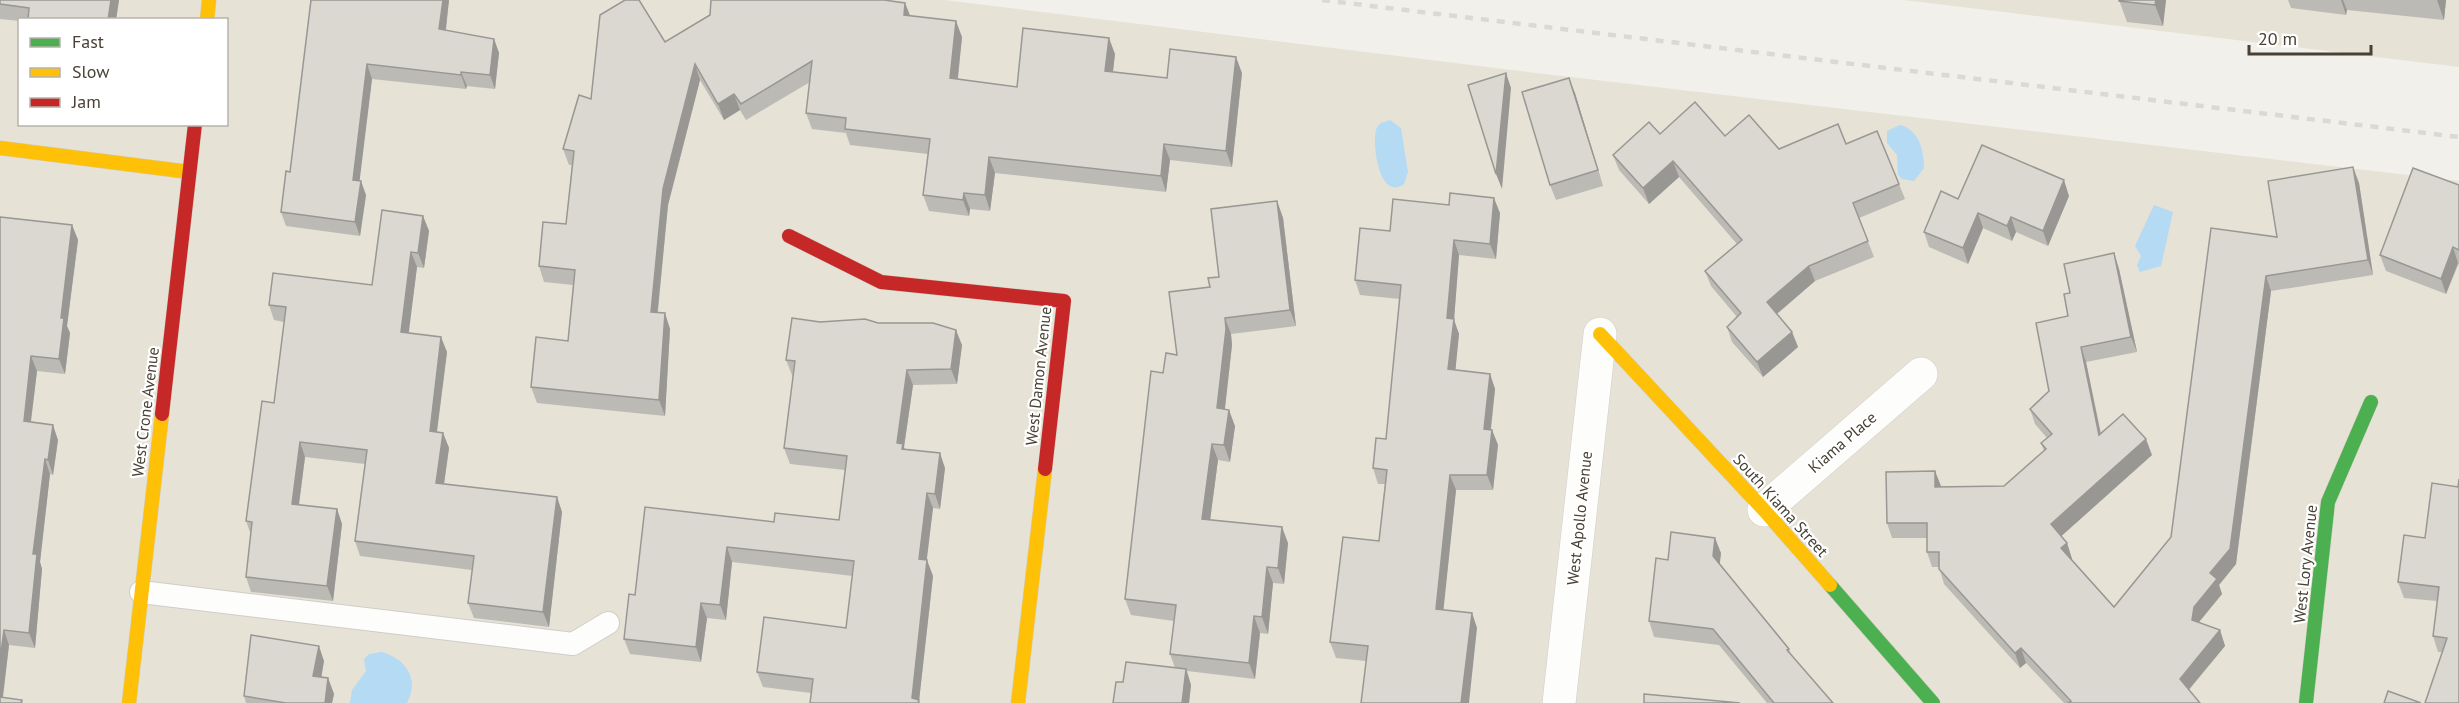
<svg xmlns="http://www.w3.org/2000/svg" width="2459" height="703" font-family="'PT Sans',sans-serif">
<rect width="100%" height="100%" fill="#f2f0ea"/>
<g fill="#e6e2d6" fill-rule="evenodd">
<path d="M0 0H945L1536 73 2459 181V703H0ZM20 20H226V124H20Z"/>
<polygon points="1904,0 2459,0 2459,67"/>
</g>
<g fill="#b5daf4">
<path d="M1390 120 1401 128 1408 172 1404 184C1379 202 1372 143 1376 131 1376 128 1379 125 1381 123Z"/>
<path d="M1900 125C1919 130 1924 150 1924 168L1914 181 1902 179 1898 175 1897 155 1887 143V131Z"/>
<polygon points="2154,205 2173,212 2161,266 2140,272 2137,265 2141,256 2135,246"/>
<path d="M382 652C406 659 420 679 407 703H350L352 690 366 671 364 659 369 654Z"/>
</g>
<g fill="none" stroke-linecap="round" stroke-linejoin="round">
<defs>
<polyline id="lane" points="141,592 573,644 608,623"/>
<g id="street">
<polyline points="1764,510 1921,374"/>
<polyline points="1559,703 1600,334"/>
</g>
<g id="fast">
<polyline points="1830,585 1933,703"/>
<polyline points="2306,703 2328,502 2371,402"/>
</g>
<g id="slow">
<polyline points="207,20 209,0"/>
<polyline points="0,148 189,172"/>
<polyline points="1600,334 1764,510 1830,585"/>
<polyline points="129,703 162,414"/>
<polyline points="1018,703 1045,469"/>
</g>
<g id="jam">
<polyline points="789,236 881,282 1064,301 1045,469"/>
<polyline points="162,414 195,124"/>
</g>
</defs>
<use href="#lane" stroke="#d0cdc7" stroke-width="24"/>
<use href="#street" stroke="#d0cdc7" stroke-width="34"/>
<use href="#fast" stroke="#d1cdc0" stroke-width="15"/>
<use href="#slow" stroke="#d1cdc0" stroke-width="15"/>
<use href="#jam" stroke="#d1cdc0" stroke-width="15"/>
<use href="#lane" stroke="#fdfdfc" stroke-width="22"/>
<use href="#street" stroke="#fdfdfc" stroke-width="33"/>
<use href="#fast" stroke="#4caf50" stroke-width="14"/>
<use href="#slow" stroke="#ffc107" stroke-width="14"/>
<use href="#jam" stroke="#c62828" stroke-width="14"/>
<polyline stroke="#d9d9d8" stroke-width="4.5" stroke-dasharray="8 8" stroke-linecap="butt" points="1322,0 2459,137"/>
</g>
<g fill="#bcbab5">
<polygon points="0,0 119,0 116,20 20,20 20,21 0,19"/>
<polygon points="310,0 449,0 446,31 494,39 499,53 495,89 467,86 466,89 372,79 359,181 366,195 360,236 286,226 281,212 290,172 311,3"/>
<polygon points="2119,0 2166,0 2163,26 2127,22"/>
<polygon points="2288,0 2446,0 2444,20 2347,10 2346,15 2291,8"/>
<polygon points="905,3 910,16 962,37 958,79 1017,87 1115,54 1113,72 1167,78 1242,73 1232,167 1170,160 1166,192 995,173 990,211 970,209 969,216 929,211 923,195 928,154 850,145 846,133 812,129 806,113 810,82 746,120 740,110 724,120 700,80 668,205 658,312 670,329 665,416 537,403 531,387 568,341 573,285 544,282 539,266 566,224 572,165 569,165 563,149 591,99 665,42"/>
<polygon points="1575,93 1603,186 1556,200 1550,185"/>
<polygon points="1660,134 1725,136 1779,149 1846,144 1899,184 1905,199 1859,218 1874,257 1815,281 1777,314 1792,332 1798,347 1763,377 1732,342 1727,327 1737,317 1711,286 1705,271 1737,244 1679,177 1649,204 1619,170 1613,155"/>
<polygon points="2359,183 2373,275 2271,291 2236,564 2219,585 2222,594 2199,622 2199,623 2220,630 2225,646 2189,690 2200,703 2064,703 2026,663 2020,668 1944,584 1939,567 1932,567 1927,552 1927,538 1892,538 1887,523 1941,487 2004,486 2044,451 2041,443 2047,438 2035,424 2030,409 2049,391 2068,316 2070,293 2114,253 2119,269 2137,352 2086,362 2101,433 2152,455 2061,536 2067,543 2072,559 2071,560 2114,607 2171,537 2277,237"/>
<polygon points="2459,185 2459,263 2446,294 2386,271 2380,255"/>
<polygon points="2069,196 2048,246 2016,232 2012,241 1983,228 1968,264 1929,247 1924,232 1958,199"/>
<polygon points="1277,201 1283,218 1296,326 1231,334 1232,345 1225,409 1235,426 1230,462 1218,460 1210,520 1288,543 1284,584 1273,583 1268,634 1260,633 1255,679 1187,671 1191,685 1189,703 1113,703 1123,682 1175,668 1170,654 1174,621 1131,615 1125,599 1163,373 1177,355 1210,287"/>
<polygon points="1500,213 1496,259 1459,255 1454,320 1459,334 1455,370 1490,374 1495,389 1491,430 1492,430 1498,445 1493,490 1456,490 1443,610 1472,613 1477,628 1366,661 1336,658 1330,642 1379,541 1385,484 1378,484 1373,468 1386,439 1400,299 1360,295 1355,280 1390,231"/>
<polygon points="423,216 429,231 424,268 417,267 408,333 447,352 437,432 443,433 449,448 444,484 557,497 562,512 549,627 474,618 468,603 472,570 360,556 355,541 365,464 305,457 299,505 337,509 342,524 333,601 251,592 246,577 251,535 246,521 274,403 284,322 274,320 269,305 372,285"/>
<polygon points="0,217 72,225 78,240 67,326 70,333 65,374 37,371 31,422 58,440 53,475 50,474 40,562 42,569 35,648 9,645 3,698 22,700 23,703 0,703"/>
<polygon points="820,322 878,323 962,345 957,384 913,385 904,447 904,449 945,468 940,509 933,508 926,560 933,576 919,701 811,693 763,687 757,672 846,628 853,576 732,562 726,620 707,618 701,662 630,654 624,639 635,595 774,522 839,520 845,470 790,464 784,448 793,376 792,375 786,360"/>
<polygon points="2458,487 2459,703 2442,652 2438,652 2433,636 2437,601 2404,598 2398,582"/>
<polygon points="1721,553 1719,564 1789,649 1791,655 1833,703 1767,703 1719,645 1654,637 1649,621 1668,560"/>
<polygon points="324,661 321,677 328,678 334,694 332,703 246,703 244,696"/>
</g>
<g fill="#999793">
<polygon points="111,0 119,0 116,20 108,20"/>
<polygon points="443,0 449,0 444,44 439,29"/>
<polygon points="2156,0 2166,0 2163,26 2155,5"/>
<polygon points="2341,0 2343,0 2347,10 2346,15"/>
<polygon points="2437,0 2446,0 2444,20"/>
<polygon points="905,3 911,18 904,15"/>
<polygon points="956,21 962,37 956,94 950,78"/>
<polygon points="1109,38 1115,54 1111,87 1105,71"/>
<polygon points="494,39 499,53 495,89 490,75"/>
<polygon points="1236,57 1242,73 1232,167 1226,151"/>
<polygon points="367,64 372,79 358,194 353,180"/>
<polygon points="695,64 700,80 668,205 656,327 651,312 663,189"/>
<polygon points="461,72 467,86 466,89 461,75"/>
<polygon points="1506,73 1511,88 1502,189 1496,174"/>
<polygon points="1569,78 1575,93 1603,186 1598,170"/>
<polygon points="734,94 740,110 724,120 718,104"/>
<polygon points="1164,144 1170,160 1166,192 1161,176"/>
<polygon points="989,157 995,173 990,211 985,195"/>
<polygon points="1673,161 1679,177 1649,204 1643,188"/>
<polygon points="2353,167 2359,183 2373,275 2368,260"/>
<polygon points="2064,180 2069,196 2048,246 2043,231"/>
<polygon points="361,181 366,195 360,236 355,222"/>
<polygon points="964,193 970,209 969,216 963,200"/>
<polygon points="1494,198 1500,213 1496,259 1490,244"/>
<polygon points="1277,201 1283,218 1296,326 1290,310"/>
<polygon points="1978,213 1983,228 1968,264 1963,248"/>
<polygon points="423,216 429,231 424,268 418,253"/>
<polygon points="2011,217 2016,232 2012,241 2007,226"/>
<polygon points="72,225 78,240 67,326 70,333 65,374 59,359 61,318"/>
<polygon points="1454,240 1459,255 1454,320 1459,334 1454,385 1448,369 1447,318"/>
<polygon points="2453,247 2458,263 2446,294 2441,279"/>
<polygon points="411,252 417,267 407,347 401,332"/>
<polygon points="2114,253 2119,269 2137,352 2131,337"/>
<polygon points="1809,266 1815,281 1773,317 1767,302"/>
<polygon points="2266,276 2271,291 2236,564 2219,585 2222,594 2199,622 2197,636 2192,620 2194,607 2210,573"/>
<polygon points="665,313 670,329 665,416 659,400"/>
<polygon points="1225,318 1231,334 1232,345 1223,425 1217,408"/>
<polygon points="956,330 962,345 957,384 951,369"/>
<polygon points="1792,332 1798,347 1763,377 1757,362"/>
<polygon points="441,337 447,352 435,446 430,431"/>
<polygon points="2081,347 2086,362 2104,451 2099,435"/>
<polygon points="31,356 37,371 29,436 24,421"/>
<polygon points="907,370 913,385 904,447 908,459 897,443"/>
<polygon points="1490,374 1495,389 1489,444 1484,429"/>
<polygon points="1229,410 1235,426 1230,462 1224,445"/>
<polygon points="53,425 58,440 53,475 48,460"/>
<polygon points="1492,430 1498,445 1493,490 1487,475"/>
<polygon points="443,433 449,448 442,498 436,483"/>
<polygon points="2146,439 2152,455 2057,540 2051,524"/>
<polygon points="300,442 305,457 297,519 292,504"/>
<polygon points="1212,444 1218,460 1208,536 1202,519"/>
<polygon points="940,453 945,468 940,509 935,494"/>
<polygon points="45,459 50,474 40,562 42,569 35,648 29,633 33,554"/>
<polygon points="1935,471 1941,486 1941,502 1935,487"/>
<polygon points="1450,475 1456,490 1442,624 1436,609"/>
<polygon points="927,493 933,508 925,575 919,559"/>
<polygon points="557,497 562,512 549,627 543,612"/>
<polygon points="337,509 342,524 333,601 327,586"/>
<polygon points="1282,527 1288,543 1284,584 1278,568"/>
<polygon points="1715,538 1721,553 1719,571 1713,556"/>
<polygon points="2067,543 2072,559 2067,564 2061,548"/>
<polygon points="727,547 732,562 726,620 720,605"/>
<polygon points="927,560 933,576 919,701 920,703 914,703 912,698"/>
<polygon points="1267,567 1273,583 1268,634 1262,617"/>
<polygon points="701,603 707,618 701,662 696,647"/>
<polygon points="1472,613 1477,628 1469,703 1461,703"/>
<polygon points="1254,616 1260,633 1255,679 1249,663"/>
<polygon points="4,630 9,645 2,703 0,703 0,660"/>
<polygon points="2220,630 2225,646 2185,694 2180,679"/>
<polygon points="319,646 324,661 319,691 313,676"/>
<polygon points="2021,648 2026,663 2020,668 2015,653"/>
<polygon points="1186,669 1191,685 1189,703 1182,703"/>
<polygon points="328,678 334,694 332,703 325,703"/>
</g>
<g fill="#dbd8d2" stroke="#999793" stroke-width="1.5">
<polygon points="0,0 111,0 108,20 28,20 29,8 0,4"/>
<polygon points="311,0 443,0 439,29 494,39 490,75 461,72 461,75 367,64 353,180 361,181 355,222 281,212 286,171 290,172"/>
<polygon points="625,0 639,0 665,42 710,15 711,0 884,0 905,3 904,15 956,21 950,78 1017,87 1023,28 1109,38 1105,71 1167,78 1170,49 1236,57 1226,151 1164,144 1161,176 989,157 985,195 964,193 963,200 923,195 930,139 845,129 846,118 806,113 812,61 741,104 734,94 718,104 695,64 663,189 651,312 665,313 659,400 531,387 536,337 568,341 575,270 539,266 543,222 566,224 574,151 563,149 579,95 591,99 600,15"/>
<polygon points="2119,0 2156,0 2155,5 2119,1"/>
<polygon points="1506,73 1496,174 1468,85"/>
<polygon points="1569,78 1598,170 1550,185 1522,92"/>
<polygon points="1695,102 1725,136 1749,115 1779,149 1838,124 1846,144 1877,131 1899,184 1853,203 1868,241 1809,266 1767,302 1792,332 1757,362 1727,327 1741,313 1705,271 1742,240 1673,161 1643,188 1613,155 1649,122 1660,134"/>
<polygon points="1982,145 2064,180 2043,231 2011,217 2007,226 1978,213 1963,248 1924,232 1941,191 1958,199"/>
<polygon points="2353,167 2368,260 2266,276 2230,549 2210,573 2217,579 2194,607 2192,620 2220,630 2180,679 2200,703 2068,703 2071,701 2021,648 2015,653 1939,569 1939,552 1927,552 1927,523 1887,523 1886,472 1935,471 1935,487 2004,486 2046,449 2041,443 2052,434 2030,409 2049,391 2036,323 2068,316 2064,294 2070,293 2064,264 2114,253 2131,337 2081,347 2099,435 2123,414 2146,439 2051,524 2067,543 2061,548 2114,607 2171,537 2211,228 2277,237 2268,181"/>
<polygon points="2413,168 2459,185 2459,250 2453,247 2441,279 2380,255"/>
<polygon points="1450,193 1494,198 1490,244 1454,240 1447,318 1454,319 1448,369 1490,374 1484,429 1492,430 1487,475 1450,475 1436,609 1472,613 1461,703 1361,703 1368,646 1330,642 1343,537 1379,541 1387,470 1373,468 1376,438 1386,439 1401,285 1355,280 1360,228 1390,231 1393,199 1449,205"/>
<polygon points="1277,201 1290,310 1225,318 1226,329 1217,408 1229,410 1224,445 1212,444 1202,519 1282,527 1278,568 1267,567 1262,617 1254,616 1249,663 1170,654 1176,605 1125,599 1151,371 1163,373 1166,353 1177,355 1169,292 1210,287 1208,278 1219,277 1211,209"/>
<polygon points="382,210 423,216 418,253 411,252 401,332 441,337 430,431 443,433 436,483 557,497 543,612 468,603 474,556 355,541 367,450 300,442 292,504 337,509 327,586 246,577 252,522 246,521 262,401 274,403 286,307 269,305 273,273 372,285"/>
<polygon points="0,217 72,225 61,318 64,318 59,359 31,356 24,421 53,425 48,460 45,459 33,554 37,554 29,633 4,630 0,660"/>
<polygon points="792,318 820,322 865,319 878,323 933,323 956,330 951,369 907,370 897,443 903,444 902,449 940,453 935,494 927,493 919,559 927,560 912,698 919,700 918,703 810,703 813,679 757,672 764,617 846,628 854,561 727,547 720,605 701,603 696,647 624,639 629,594 635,595 645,507 774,522 775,513 839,520 847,456 784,448 795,361 786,360"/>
<polygon points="2459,479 2459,703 2425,703 2447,638 2433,636 2439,587 2398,582 2404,535 2425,538 2432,483 2458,487"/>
<polygon points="1671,532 1715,538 1713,556 1789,649 1787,650 1833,703 1774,703 1713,629 1649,621 1656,558 1668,560"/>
<polygon points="251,635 319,646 313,676 328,678 325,703 286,703 244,696"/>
<polygon points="1126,662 1186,669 1182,703 1113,703 1116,682 1123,682"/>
<polygon points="2388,691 2421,703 2384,703"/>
<polygon points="1644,694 1740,703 1644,703"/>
<polygon points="0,697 22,700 21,703 0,703"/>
</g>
<g text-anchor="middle" stroke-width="4.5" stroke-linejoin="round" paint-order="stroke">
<g font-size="16" fill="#484134" stroke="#fff">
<text transform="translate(1038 376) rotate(-84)" y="6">West Damon Avenue</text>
<text transform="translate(145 412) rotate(-83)" y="6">West Crone Avenue</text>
<text transform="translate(1842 442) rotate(-41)" y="6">Kiama Place</text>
<text transform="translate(1781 505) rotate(48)" y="6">South Kiama Street</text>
<text transform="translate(1579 518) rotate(-84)" y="6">West Apollo Avenue</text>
<text transform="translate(2305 564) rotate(-84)" y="6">West Lory Avenue</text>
</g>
</g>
<rect x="18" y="18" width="210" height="108" fill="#ffffff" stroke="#b6b3ae" stroke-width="1.5"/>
<rect x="30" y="38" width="30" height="9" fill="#4caf50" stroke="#b6b3ae" stroke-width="1.5"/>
<text x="72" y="48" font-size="18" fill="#484134">Fast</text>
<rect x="30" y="68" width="30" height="9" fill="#ffc107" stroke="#b6b3ae" stroke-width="1.5"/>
<text x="72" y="78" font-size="18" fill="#484134">Slow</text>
<rect x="30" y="98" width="30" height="9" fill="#c62828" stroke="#b6b3ae" stroke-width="1.5"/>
<text x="72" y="108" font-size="18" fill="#484134">Jam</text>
<path d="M2249 45v9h122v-9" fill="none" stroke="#484134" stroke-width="3"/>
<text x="2258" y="45" font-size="18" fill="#484134" stroke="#ffffff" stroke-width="4.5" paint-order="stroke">20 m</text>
</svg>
